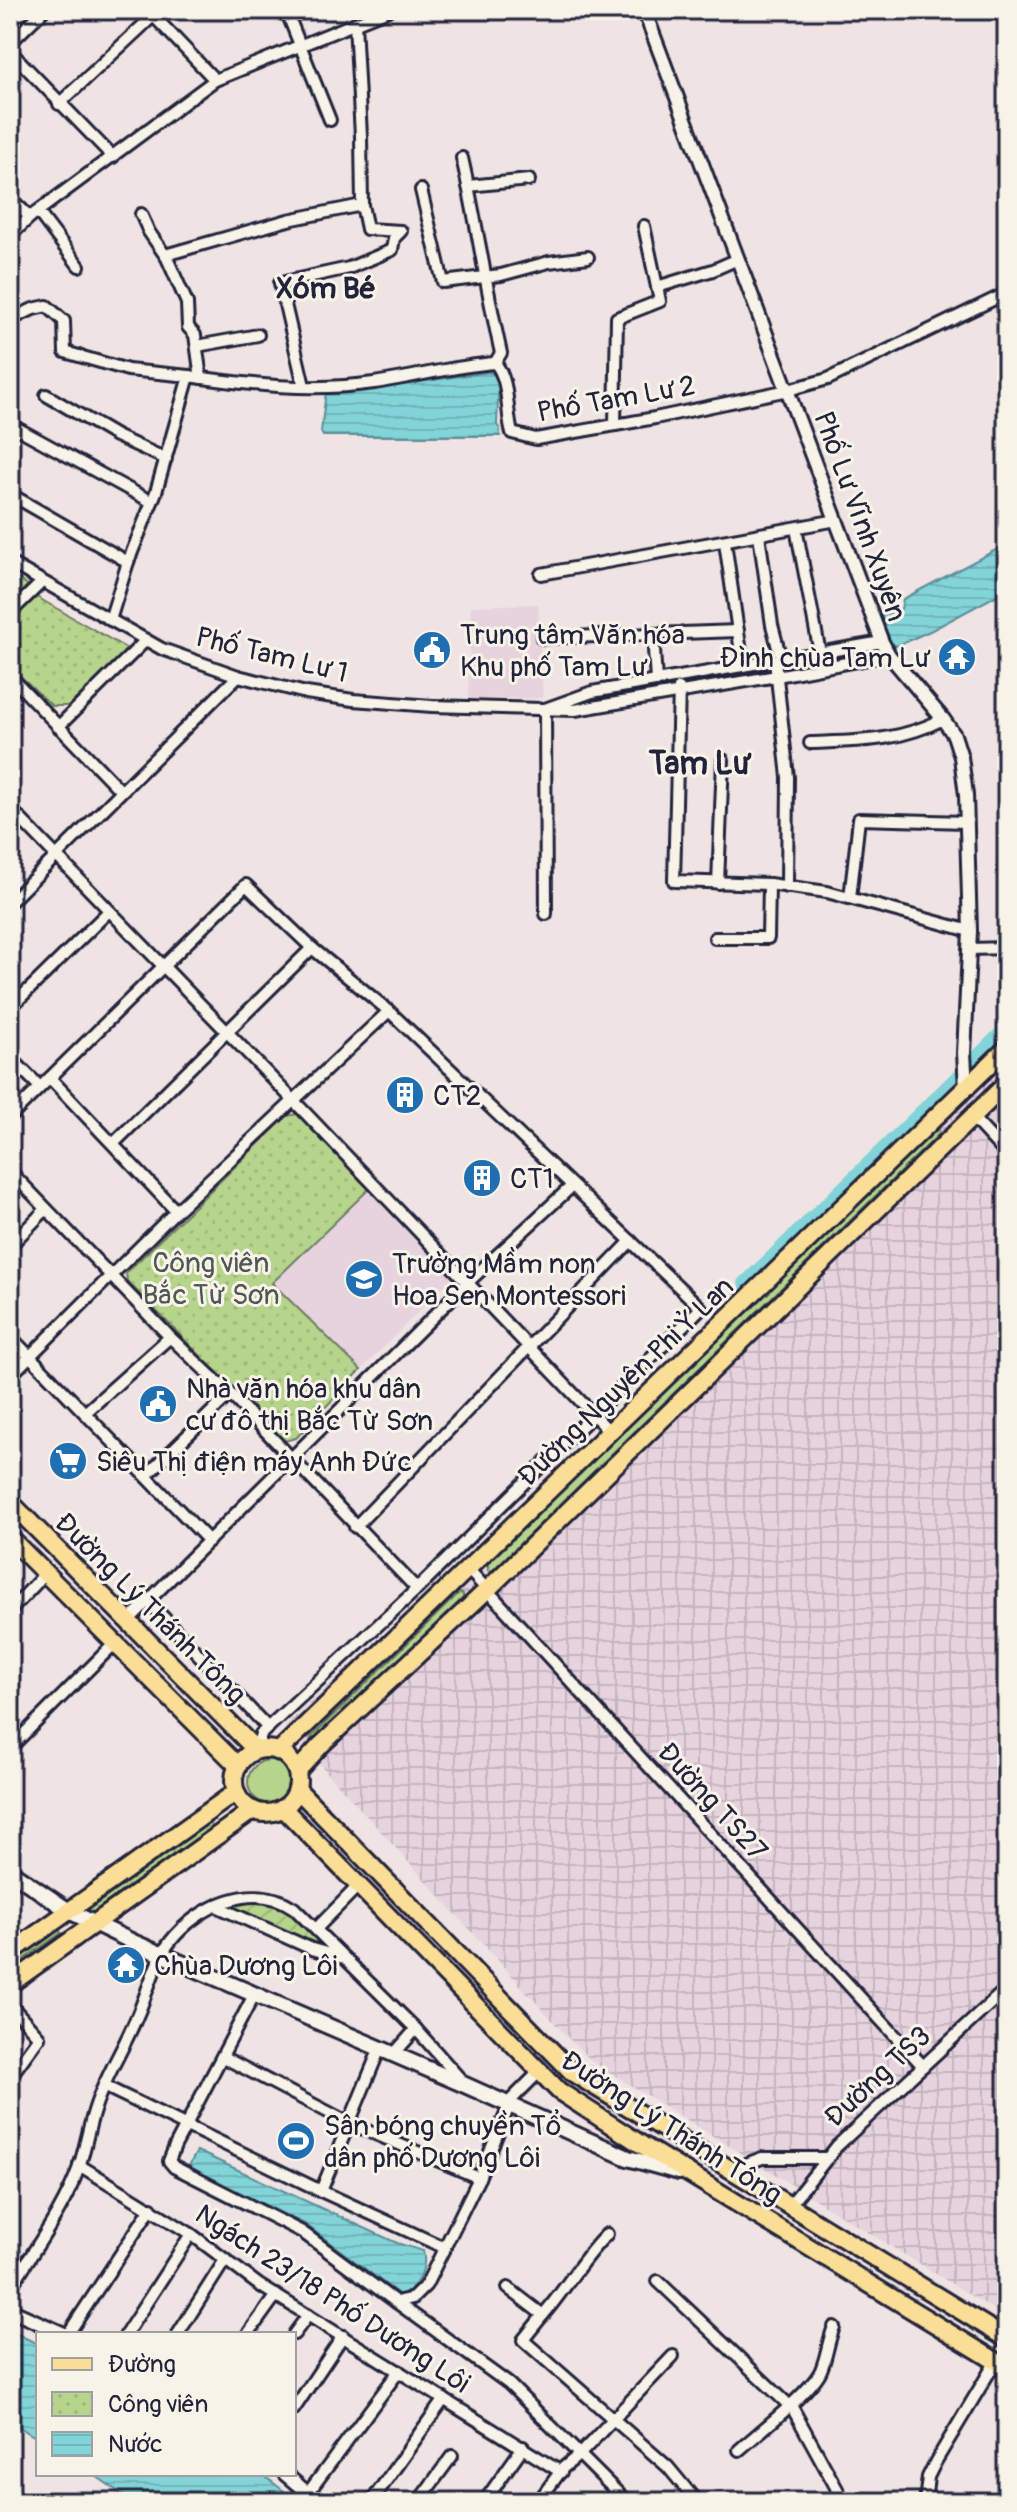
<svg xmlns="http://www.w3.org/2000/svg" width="1017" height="2512" font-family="Pangolin,sans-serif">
<defs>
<pattern id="industrial-grid" width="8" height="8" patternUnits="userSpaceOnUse" patternTransform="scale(2)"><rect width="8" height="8" fill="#e6d3de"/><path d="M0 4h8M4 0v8" fill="none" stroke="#c5b5bf"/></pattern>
<pattern id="park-dots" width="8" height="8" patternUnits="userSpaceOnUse" patternTransform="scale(2)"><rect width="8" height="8" fill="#b7d48c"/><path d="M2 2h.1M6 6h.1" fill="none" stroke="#9db67a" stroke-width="1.8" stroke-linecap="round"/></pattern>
<pattern id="garden-furrows" width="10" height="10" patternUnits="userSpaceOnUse" patternTransform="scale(2)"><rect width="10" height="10" fill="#b7d48c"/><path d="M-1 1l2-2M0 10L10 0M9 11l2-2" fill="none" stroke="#9db67a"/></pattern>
<pattern id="water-rules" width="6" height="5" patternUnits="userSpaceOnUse" patternTransform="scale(2)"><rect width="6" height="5" fill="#82d4d8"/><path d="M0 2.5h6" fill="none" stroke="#70b6ba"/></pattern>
</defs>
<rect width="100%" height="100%" fill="#efe4e3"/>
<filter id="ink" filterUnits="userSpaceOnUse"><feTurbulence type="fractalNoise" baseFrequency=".0125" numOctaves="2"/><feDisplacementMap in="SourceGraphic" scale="16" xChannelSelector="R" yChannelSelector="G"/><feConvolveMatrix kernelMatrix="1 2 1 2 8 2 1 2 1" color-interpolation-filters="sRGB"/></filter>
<g filter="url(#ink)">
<g fill="#e6d3de">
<polygon points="538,604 543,698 468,699 471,606"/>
<polygon points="369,1189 455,1275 361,1370 272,1283"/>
</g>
<polygon fill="url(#industrial-grid)" points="1007,1038 1007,2318 593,2062 571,2041 285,1726 746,1299"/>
<g fill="#b7d48c" stroke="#6c7b64" stroke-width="2">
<polygon points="938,1126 940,1133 493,1570 488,1570 488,1563 935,1127"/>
<polygon points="459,1593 463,1594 463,1598 315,1742 310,1742 311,1737"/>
<circle cx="270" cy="1782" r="22"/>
<polygon points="209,1823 212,1827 89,1915 85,1912"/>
<polygon points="59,1929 61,1933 10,1969 10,1964"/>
</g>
<g fill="url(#park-dots)" stroke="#6c7b64" stroke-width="2">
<polygon points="10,575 28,585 10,602"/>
<polygon points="35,596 129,650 69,706 52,706 10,666 10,621"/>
<polygon points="297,1114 369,1189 272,1283 361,1370 296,1438 284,1441 127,1281 126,1273 287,1116"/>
</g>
<path fill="url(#garden-furrows)" stroke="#6c7b64" stroke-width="2" d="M238 1900C246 1901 256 1899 264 1901 285 1904 314 1925 318 1945L231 1907Z"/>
<g fill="url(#water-rules)" stroke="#5c8d99" stroke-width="2">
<polygon points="489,372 499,377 497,425 500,429 500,436 323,436 321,432 326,391 376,388"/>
<polygon points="1007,544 1007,587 1003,592 930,631 887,650 878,617 901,609 903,599"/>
<path d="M197 2151 397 2243 423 2251C428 2271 416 2284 404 2298L305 2224 212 2180 189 2166Z"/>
<polygon points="17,2334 38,2344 38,2439 10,2421 10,2341"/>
<polygon points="93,2474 262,2474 298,2502 133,2502"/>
</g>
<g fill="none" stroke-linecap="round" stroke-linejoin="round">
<g stroke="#82d4d8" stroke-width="12">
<polyline points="974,1059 1007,1026"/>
<polyline points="744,1283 957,1076"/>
</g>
<defs>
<g id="minor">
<polyline points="148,10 215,80"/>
<polyline points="286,10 330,120"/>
<polyline points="1004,10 1007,13"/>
<polyline points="355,23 361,136 362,205"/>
<polyline points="10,43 44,10"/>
<polyline points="10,51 113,157"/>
<polyline points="59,104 153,16 169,10"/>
<path d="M462 158C477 223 486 288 501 353L495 363"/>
<polyline points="468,186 529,180"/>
<polyline points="421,190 443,282 501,275 549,262 588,257"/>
<polyline points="10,198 30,217"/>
<polyline points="38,212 79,266"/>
<polyline points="141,214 149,232 167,258 187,303 188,327 195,335 201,378"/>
<polyline points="10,236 30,217 215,80 388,10"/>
<polyline points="165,255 288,220 362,205 367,229 401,231 394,238 392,250 349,268 280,283 304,386"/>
<polyline points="657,287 713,270 738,259"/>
<polyline points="1002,296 1007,308"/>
<polyline points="10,320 33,309 47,306 64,321 65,352 128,370 189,376"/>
<polyline points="197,346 258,335"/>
<polyline points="46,395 116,436 166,459"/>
<polyline points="615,425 617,318 660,301 644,226"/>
<polyline points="15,427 152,502"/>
<polyline points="10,494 128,562"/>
<polyline points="796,528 820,653"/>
<polyline points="759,535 772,625 781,659"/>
<polyline points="725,542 743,666"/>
<polyline points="10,563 162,649 238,676 306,693 353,700 432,706 575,710 777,676 889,655"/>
<polyline points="541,574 837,520"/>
<polyline points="10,613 42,582"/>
<path d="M110 620 128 562 156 492 189 376C249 385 313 392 374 383 414 377 454 366 495 363 510 380 506 412 512 433L536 439 655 418 788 390 828 379 1007 293"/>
<polyline points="653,634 656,681"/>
<polyline points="542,638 738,631"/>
<polyline points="775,660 788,777 787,887"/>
<polyline points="10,676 121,791"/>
<polyline points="679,688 674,881 769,884 827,892 970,931"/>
<polyline points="58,727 146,640"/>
<path d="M810 743C859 741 899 742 943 719"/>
<polyline points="10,808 295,1102 610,1432"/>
<polyline points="718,883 723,760"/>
<polyline points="850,898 859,819 966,822"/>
<polyline points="10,902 238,676"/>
<polyline points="546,914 545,709 592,692 882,642"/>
<polyline points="715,938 768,938 769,884"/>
<polyline points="970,949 1007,948"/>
<polyline points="10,1008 109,911"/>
<polyline points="10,1057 40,1087"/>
<polyline points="50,1078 176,1211"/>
<polyline points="10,1117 246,885 312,948 389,1011 701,1308 417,1589 261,1734 256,1750"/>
<polyline points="972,1117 1007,1155"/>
<polyline points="114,1143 312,948"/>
<polyline points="10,1171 170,1337 230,1394 417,1589"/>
<polyline points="10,1246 46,1209"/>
<polyline points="10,1336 209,1541"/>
<polyline points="10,1376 176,1211 389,1011"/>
<polyline points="86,1412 170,1337"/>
<polyline points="147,1475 230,1394"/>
<polyline points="355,1527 631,1241"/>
<polyline points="468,1569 923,2066"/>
<polyline points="148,1601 268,1728"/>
<polyline points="10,1611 45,1574"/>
<polyline points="127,1622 467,1283 572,1186"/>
<polyline points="10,1748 116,1642"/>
<polyline points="216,1906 312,1949 344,1958"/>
<polyline points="316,1929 359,1885"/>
<polyline points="255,1993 175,2146 169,2161 174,2167 302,2232 396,2302 413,2298 426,2285 479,2178"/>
<polyline points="10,2004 39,2037 10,2077"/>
<polyline points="394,2054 416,2029"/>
<polyline points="223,2057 349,2123 479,2178 512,2099 539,2072"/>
<polyline points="104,2086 321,2191 445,2248"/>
<polyline points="79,2165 191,2234 259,2285 561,2472"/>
<polyline points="730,2170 762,2158 827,2158"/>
<polyline points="321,2191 380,2048"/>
<polyline points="789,2206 837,2146 1007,1988"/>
<polyline points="658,2281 793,2409 843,2500"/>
<polyline points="508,2288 543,2315 523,2340 668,2467 697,2502"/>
<path d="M10 2289C34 2249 64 2210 79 2167 86 2146 89 2123 97 2102 108 2072 126 2044 138 2014 148 1991 155 1961 170 1942 198 1906 253 1880 294 1908L416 2029 462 2081"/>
<polyline points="396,2302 509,2384 627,2502"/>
<path d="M543 2315C566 2289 582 2258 607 2234"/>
<polyline points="68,2334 151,2208"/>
<polyline points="126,2334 191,2234"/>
<polyline points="178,2334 225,2260"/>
<polyline points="248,2334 276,2295"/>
<polyline points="294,2334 308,2315"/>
<polyline points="294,2409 343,2336"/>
<path d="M739 2450C758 2433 812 2391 821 2370 827 2356 828 2341 834 2327"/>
<polyline points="308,2493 399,2371"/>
<polyline points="371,2502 444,2399"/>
<polyline points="418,2502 452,2456"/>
<polyline points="484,2502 523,2447"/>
<polyline points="538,2502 563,2468 580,2454 673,2356"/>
<polyline points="925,2502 928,2477 936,2461 996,2361"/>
</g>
<g id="tertiary">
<polyline points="644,10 882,642 889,655 943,719 954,735 961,757 966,795 970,931 964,1053 966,1088"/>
<polyline points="10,2310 64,2334"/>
<polyline points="285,2474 318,2502"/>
</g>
<polyline id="secondary" points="10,1871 69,1911 135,1943 465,2085 628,2158 679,2172"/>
<g id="primary">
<polyline points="10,1502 256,1750"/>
<polyline points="10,1538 238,1766"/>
<circle cx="266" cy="1781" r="32"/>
<polyline points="279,1751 1007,1048"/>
<polyline points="297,1771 321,1745 487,1590 1007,1083"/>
<polyline points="297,1789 573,2073 1007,2339"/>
<polyline points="283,1808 559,2091 642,2145 1007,2368"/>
<polyline points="10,1953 236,1792"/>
<polyline points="10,1984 253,1810"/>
</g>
</defs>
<use href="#minor" stroke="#22223b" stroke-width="16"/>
<use href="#tertiary" stroke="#22223b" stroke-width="18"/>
<use href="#secondary" stroke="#22223b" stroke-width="20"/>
<use href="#primary" stroke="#22223b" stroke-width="22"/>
<use href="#minor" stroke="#f7f3e8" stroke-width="10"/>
<use href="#tertiary" stroke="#f7f3e8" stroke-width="12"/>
<use href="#secondary" stroke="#f7f3e8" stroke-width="14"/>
<use href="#primary" stroke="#fbde96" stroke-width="16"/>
</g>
</g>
<defs>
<symbol id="civic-disc" viewBox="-11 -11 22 22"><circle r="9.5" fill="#1f6fb2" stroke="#f7f3e8"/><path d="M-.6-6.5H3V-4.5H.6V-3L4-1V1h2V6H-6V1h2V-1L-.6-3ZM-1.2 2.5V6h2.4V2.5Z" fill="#fff"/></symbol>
<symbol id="temple-disc" viewBox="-11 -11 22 22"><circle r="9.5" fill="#1f6fb2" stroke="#f7f3e8"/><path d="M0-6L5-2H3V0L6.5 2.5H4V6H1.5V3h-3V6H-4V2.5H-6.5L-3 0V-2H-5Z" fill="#fff"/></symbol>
<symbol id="building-disc" viewBox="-11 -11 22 22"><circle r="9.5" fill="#1f6fb2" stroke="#f7f3e8"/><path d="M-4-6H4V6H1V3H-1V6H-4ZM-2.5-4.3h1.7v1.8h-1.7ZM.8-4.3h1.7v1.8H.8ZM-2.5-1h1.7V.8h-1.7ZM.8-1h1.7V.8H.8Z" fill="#fff"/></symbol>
<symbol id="school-disc" viewBox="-11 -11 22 22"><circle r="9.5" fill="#1f6fb2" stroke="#f7f3e8"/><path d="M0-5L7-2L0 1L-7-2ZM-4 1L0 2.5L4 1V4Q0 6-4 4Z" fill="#fff"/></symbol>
<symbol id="supermarket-disc" viewBox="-11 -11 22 22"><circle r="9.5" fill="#1f6fb2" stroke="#f7f3e8"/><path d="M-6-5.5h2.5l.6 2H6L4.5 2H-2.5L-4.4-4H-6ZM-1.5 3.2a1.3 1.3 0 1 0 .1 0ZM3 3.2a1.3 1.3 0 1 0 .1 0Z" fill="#fff"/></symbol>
<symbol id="stadium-disc" viewBox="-11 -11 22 22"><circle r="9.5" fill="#1f6fb2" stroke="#f7f3e8"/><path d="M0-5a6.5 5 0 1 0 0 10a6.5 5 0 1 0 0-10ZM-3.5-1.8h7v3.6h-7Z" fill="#fff"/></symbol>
</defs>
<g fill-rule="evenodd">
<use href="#civic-disc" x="410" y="628" width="44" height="44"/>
<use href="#temple-disc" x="935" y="635" width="44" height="44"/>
<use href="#building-disc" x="383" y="1073" width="44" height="44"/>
<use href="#building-disc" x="460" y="1156" width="44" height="44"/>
<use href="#school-disc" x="342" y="1257" width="44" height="44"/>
<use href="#civic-disc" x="136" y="1382" width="44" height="44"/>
<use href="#supermarket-disc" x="46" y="1439" width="44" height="44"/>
<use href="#temple-disc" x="104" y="1943" width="44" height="44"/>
<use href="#stadium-disc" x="274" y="2119" width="44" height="44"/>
</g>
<g text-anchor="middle" stroke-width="6" stroke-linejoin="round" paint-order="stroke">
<g font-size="28" fill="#22223b" stroke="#f7f3e8">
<text transform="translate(616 398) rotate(-10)" y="10">Phố Tam Lư 2</text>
<text transform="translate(861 516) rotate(70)" y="10">Phố Lư Vĩnh Xuyên</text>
<text transform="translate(272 654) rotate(14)" y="10">Phố Tam Lư 1</text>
<text transform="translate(625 1381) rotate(-44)" y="10">Đường Nguyên Phi Ỷ Lan</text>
<text transform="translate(151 1608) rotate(45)" y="10">Đường Lý Thánh Tông</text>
<text transform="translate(713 1801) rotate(48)" y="10">Đường TS27</text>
<text transform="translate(877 2076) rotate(-43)" y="10">Đường TS3</text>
<text transform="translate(672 2127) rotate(33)" y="10">Đường Lý Thánh Tông</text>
<text transform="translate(333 2298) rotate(33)" y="10">Ngách 23/18 Phố Dương Lôi</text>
</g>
<g font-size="28" fill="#22223b" stroke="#f7f3e8" text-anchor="start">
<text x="460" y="644">Trung tâm Văn hóa<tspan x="460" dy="32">Khu phố Tam Lư</tspan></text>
<text x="929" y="667" text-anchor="end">Đình chùa Tam Lư</text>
<text x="433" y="1105">CT2</text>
<text x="510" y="1188">CT1</text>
<text x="392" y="1273">Trường Mầm non<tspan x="392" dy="32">Hoa Sen Montessori</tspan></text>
<text x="186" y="1398">Nhà văn hóa khu dân<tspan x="186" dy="32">cư đô thị Bắc Từ Sơn</tspan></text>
<text x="96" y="1471">Siêu Thị điện máy Anh Đức</text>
<text x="154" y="1975">Chùa Dương Lôi</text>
<text x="324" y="2135">Sân bóng chuyền Tổ<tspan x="324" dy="32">dân phố Dương Lôi</tspan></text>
</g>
<g font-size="28" fill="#4f5753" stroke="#f7f3e8">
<text x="211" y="1272">Công viên<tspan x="211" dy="32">Bắc Từ Sơn</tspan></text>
</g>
<g font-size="30" font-weight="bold" fill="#22223b" stroke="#f7f3e8">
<text x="326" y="298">Xóm Bé</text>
</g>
<g font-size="32" font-weight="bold" fill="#22223b" stroke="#f7f3e8">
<text x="699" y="774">Tam Lư</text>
</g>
</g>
<rect width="1017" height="2512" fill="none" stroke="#f7f3e8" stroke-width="40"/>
<rect x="20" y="20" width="977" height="2472" fill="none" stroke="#22223b" stroke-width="3" filter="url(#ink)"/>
<rect x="36" y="2332" width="260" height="144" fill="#f7f3e8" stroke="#a29fa3" stroke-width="2"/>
<rect x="52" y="2358" width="40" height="12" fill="#fbde96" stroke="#a29fa3" stroke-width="2"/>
<text x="108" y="2372" font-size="24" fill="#22223b">Đường</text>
<rect x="52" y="2392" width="40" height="24" fill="url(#park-dots)" stroke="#a29fa3" stroke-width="2"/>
<text x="108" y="2412" font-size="24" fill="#22223b">Công viên</text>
<rect x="52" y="2432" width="40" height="24" fill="url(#water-rules)" stroke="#a29fa3" stroke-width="2"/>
<text x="108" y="2452" font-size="24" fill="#22223b">Nước</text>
</svg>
